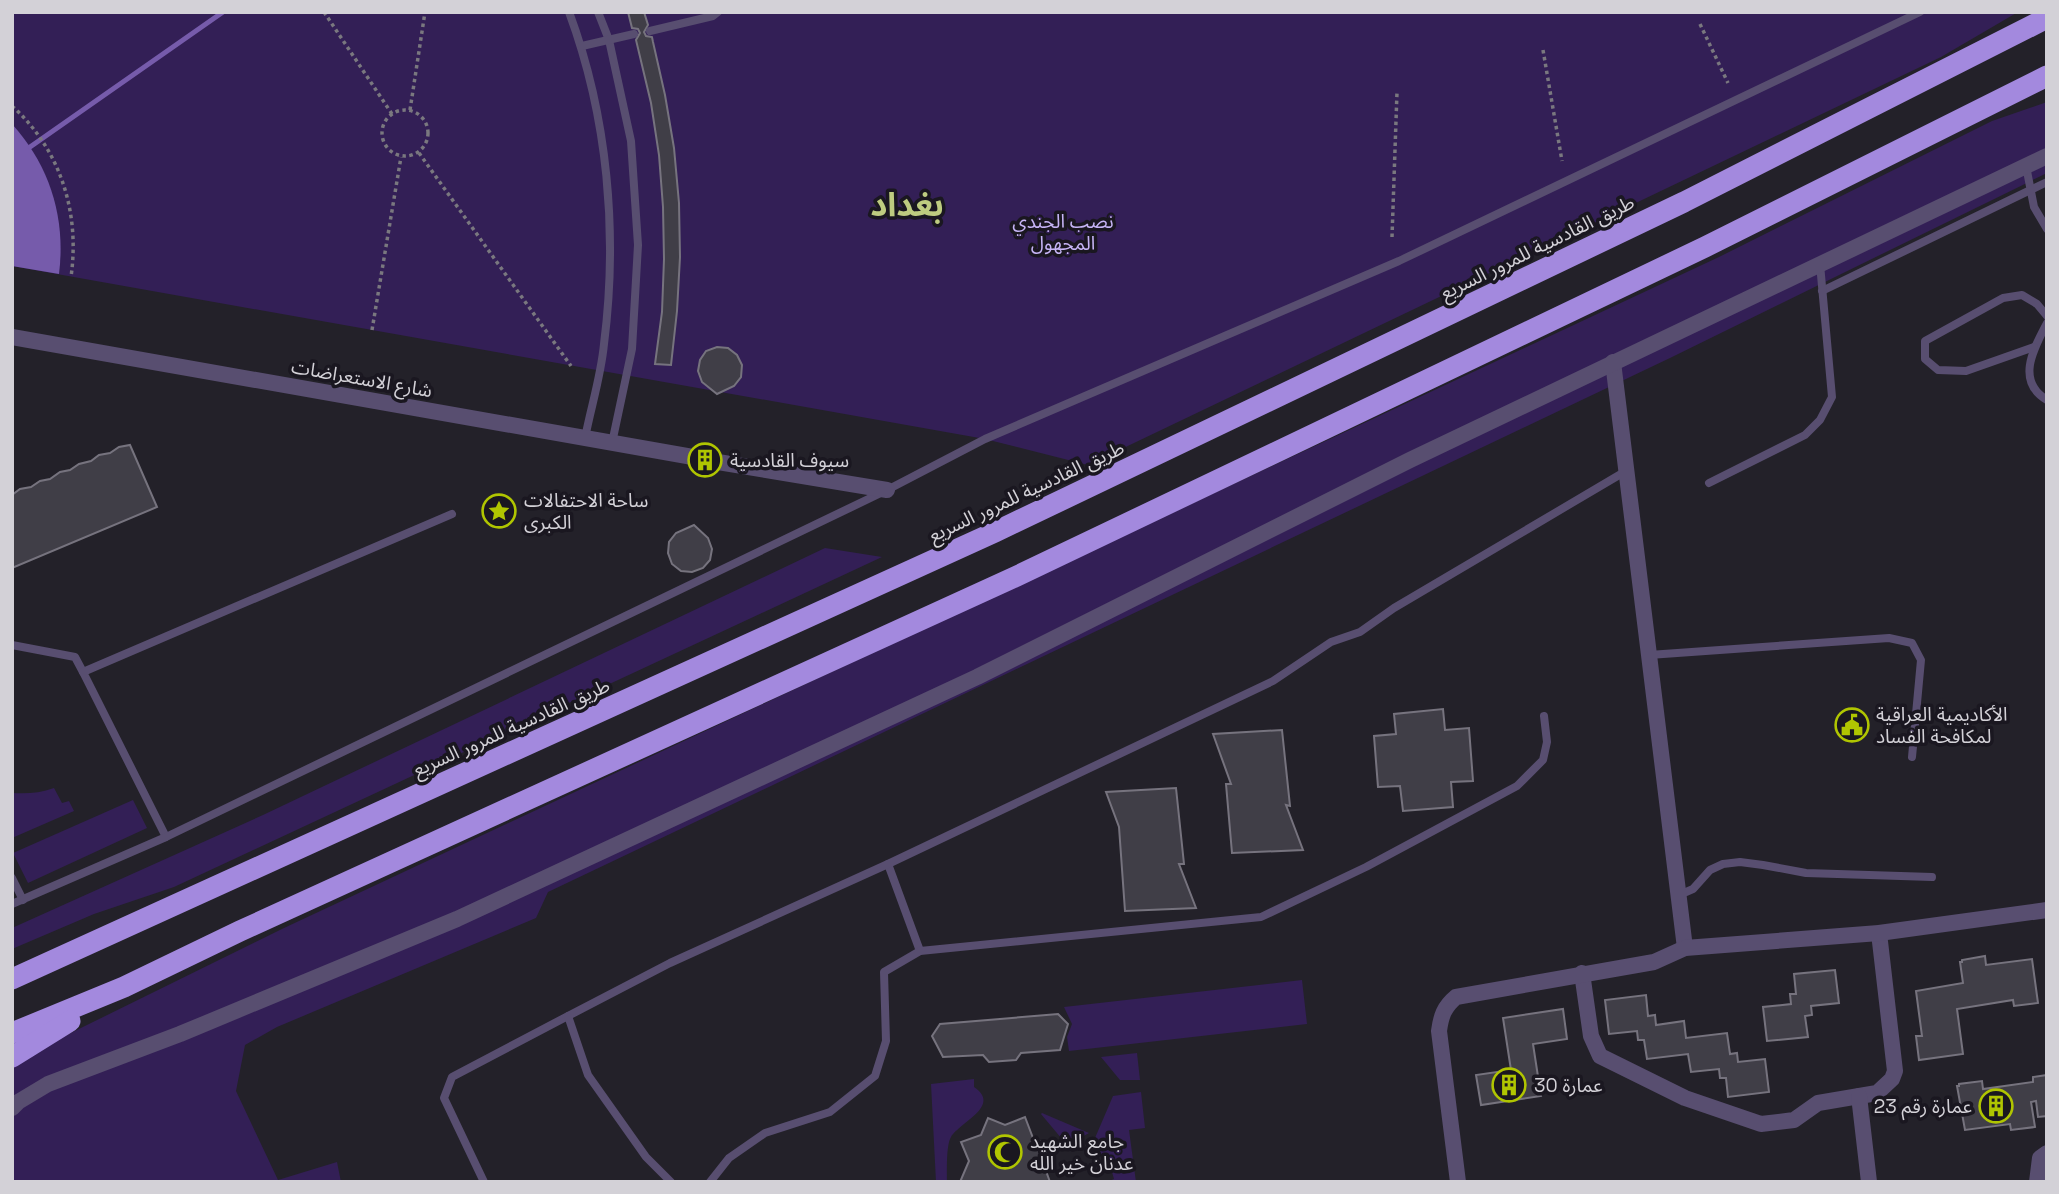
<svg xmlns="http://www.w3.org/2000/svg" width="2059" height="1194" font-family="'Space Grotesk','Noto Sans Arabic',sans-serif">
<rect width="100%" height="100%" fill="#232129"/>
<g fill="#331f56">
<polygon points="12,12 2018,12 1941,57 1088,465 985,439 12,266"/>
<polygon points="2047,102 2047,173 1670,358 548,892 536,918 277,1027 245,1045 236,1091 278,1180 337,1162 341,1182 12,1182 12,1063 24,1056 284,928 1719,257 1992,121"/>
<polygon points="825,548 882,557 174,887 94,914 12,949 12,928 263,815"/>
<path d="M54 788 62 803 69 801 74 811 12 838V793C27 794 40 793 54 788Z"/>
<polygon points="133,800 147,828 28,883 13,853"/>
<polygon points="1302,980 1307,1024 1069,1051 1067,1037 1072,1024 1064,1007"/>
<polygon points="1137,1053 1140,1080 1120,1080 1101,1057"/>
<path d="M974 1079V1087C1002 1106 960 1122 951 1137 946 1145 947 1172 947 1182H936L931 1084Z"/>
<polygon points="1141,1092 1145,1128 1129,1130 1136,1182 1107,1182 1114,1179 1112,1172 1115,1166 1109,1163 1107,1156 1102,1157 1095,1138 1113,1096"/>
<polygon points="1042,1113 1089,1133 1067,1145 1041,1114"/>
</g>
<path fill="#765bab" d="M12 124C50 166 66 218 59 274L12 266Z"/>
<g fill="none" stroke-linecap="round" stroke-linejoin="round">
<polyline stroke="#765bab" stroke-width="5" points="30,147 223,12"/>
</g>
<g fill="#403e47" stroke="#76737e" stroke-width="2">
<polygon points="628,12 644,12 648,25 644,32 646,36 652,37 653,42 665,95 674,148 679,203 680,257 677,311 671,365 655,364 662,312 664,259 663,207 659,155 651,103 636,40 640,33 638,29 632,28"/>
<polygon points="717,347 728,348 737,355 742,365 741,377 734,386 717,394 702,382 698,371 700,360 706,351"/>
<polygon points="130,445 157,507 12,568 12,495 20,489 31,487 40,481 50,479 60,472 70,470 79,464 91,461 99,455 110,453 119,447"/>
<polygon points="694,525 708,538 712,549 710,560 703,568 692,572 681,571 672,564 668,553 669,542 676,533"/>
<polygon points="1443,709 1445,730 1469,728 1473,781 1451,782 1453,807 1403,811 1400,786 1378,787 1374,736 1396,734 1394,714"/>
<polygon points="1282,730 1290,806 1286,805 1303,850 1232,853 1226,784 1231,784 1213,734"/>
<polygon points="1176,788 1184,864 1179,864 1196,908 1125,911 1119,827 1106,792"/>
<polygon points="1985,956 1986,965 2032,959 2038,1003 2014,1006 2013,1000 1957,1009 1963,1054 1919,1060 1916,1036 1922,1036 1916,991 1963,983 1960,962 1962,962 1962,960"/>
<polygon points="1835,970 1839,1003 1811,1006 1812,1015 1805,1016 1808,1037 1767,1041 1763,1007 1791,1004 1790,994 1796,994 1794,974"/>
<polygon points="1646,995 1648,1016 1655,1015 1656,1025 1684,1021 1686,1038 1727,1033 1730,1054 1737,1053 1738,1062 1765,1059 1769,1092 1728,1097 1726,1078 1720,1078 1719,1069 1691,1072 1688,1054 1647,1059 1644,1040 1638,1040 1637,1031 1609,1034 1605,1000"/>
<polygon points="1563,1009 1567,1039 1533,1044 1541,1096 1481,1105 1476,1075 1511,1070 1503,1018"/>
<polygon points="1058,1014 1068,1024 1060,1050 1021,1053 1016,1060 989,1062 983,1055 943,1057 932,1036 940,1024"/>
<polygon points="2047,1075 2047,1116 2038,1117 2036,1101 2031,1102 2035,1127 2011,1130 2010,1124 1965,1130 1957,1086 1959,1086 1959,1084 1982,1081 1983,1089 2033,1082 2033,1077"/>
<polygon points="1025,1117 1033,1138 1049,1145 1042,1160 1050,1182 960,1182 969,1161 961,1142 981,1135 988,1118 1005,1125"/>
</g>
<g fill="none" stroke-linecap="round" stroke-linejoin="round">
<g stroke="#7a787f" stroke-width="3.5" stroke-dasharray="3.5 3.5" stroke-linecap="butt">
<polyline points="324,12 392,114"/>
<polyline points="1700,24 1728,83"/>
<polyline points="1543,50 1562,161"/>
<path d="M12 106C61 150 80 213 71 277"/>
<polyline points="410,110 425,12"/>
<circle cx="405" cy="133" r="23"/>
<polyline points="419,153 571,366"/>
<polyline points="1392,237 1397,92"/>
<polyline points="372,330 401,157"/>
</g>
<g stroke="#584e70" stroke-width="8">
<path d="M569 12C608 117 618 234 604 344 601 376 591 407 585 438"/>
<polyline points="598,12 609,40 631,141 638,245 632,349 612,443"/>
<polyline points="650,31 713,16 718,12"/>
<polyline points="582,46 634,34"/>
<polyline points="2026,166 2034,207 2047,229"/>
<polyline points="1822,291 2047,182"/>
<path d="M2047 323C2034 348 2015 381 2047 400"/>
<polyline points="2034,347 1966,371 1938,370 1925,359 1925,341 2003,298 2022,295 2037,304 2047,316"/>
<polyline points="1709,483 1805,435 1820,420 1832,397 1820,264"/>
<polyline points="12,645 75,657 83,672"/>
<polyline points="1649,655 1889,638 1912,643 1921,660 1912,757"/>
<polyline points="166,837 83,672 452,514"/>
<polyline points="888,864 920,951"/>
<polyline points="12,878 23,900"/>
<polyline points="1679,895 1693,889 1710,870 1723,864 1740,862 1763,865 1806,873 1932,877"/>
<polyline points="12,904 166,837 887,490 985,439 1399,261 1920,12"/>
<polyline points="484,1182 444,1098 452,1077 568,1016"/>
<polyline points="671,1182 646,1157 588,1075 568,1016 670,963 888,864 1273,681 1331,642 1360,632 1394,608 1626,471"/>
<polyline points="710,1182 729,1158 765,1133 830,1112 875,1076 886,1041 884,972 920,951 1261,917 1366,867 1517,786 1543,760 1547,742 1544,716"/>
</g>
<g stroke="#584e70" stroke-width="16">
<polyline points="12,337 704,459"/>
<polyline points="1613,362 1685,948"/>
<polyline points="706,460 887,490"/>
<polyline points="1582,973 1591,1036 1600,1056 1685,1098 1761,1124 1794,1120 1818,1103 1877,1093 1892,1079 1895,1071 1879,933"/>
<polyline points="1859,1096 1869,1182"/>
<polyline points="12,1108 18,1102 48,1084 180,1034 457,919 977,677 1410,460 2047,156"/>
<path d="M1458 1182 1439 1031C1441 1016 1444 1007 1456 997L1654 962 1685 948 1879 933 2047 910"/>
<polyline points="2037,1182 2040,1158 2047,1153"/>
</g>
<g stroke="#a389de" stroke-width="21">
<polyline points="12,979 995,532 1684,202 2047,18"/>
<polyline points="12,1033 124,987 240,931 1017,576 1705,247 2047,76"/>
<polyline points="12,1057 70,1021"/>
</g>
</g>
<defs>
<symbol id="building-ring" viewBox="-11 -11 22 22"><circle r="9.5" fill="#1a1720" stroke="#b0c501" stroke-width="1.5"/><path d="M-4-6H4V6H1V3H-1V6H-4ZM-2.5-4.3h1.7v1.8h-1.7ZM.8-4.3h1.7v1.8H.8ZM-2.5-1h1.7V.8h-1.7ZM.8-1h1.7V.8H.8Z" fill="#b0c501"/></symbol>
<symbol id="sight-ring" viewBox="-11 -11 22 22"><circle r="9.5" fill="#1a1720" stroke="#b0c501" stroke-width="1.5"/><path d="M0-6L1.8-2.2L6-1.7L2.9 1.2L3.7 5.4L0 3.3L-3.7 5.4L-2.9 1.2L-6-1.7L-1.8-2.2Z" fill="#b0c501"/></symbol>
<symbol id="civic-ring" viewBox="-11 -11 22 22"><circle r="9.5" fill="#1a1720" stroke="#b0c501" stroke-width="1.5"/><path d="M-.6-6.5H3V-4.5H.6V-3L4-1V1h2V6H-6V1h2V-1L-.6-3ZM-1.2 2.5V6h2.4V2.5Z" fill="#b0c501"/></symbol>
<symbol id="mosque-ring" viewBox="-11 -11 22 22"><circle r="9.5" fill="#1a1720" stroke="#b0c501" stroke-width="1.5"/><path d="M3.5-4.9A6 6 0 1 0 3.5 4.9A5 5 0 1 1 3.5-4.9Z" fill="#b0c501"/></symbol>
</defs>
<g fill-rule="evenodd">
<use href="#building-ring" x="686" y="441" width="38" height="38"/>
<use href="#sight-ring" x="480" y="492" width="38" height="38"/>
<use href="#civic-ring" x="1833" y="706" width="38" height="38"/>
<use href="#building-ring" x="1490" y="1066" width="38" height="38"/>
<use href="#building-ring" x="1977" y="1087" width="38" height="38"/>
<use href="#mosque-ring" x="986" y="1133" width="38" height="38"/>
</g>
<g text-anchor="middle" stroke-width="7" stroke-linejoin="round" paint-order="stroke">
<g font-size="19" fill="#c6b4f5" stroke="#1a1720">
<text x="1063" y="228">نصب الجندي<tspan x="1063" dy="22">المجهول</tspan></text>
</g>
<g font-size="19" fill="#d3d1d7" stroke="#1a1720">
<text transform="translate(1537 247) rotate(-26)" y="7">طريق القادسية للمرور السريع</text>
<text transform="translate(362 378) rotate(10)" y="7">شارع الاستعراضات</text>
<text transform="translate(1026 491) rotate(-25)" y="7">طريق القادسية للمرور السريع</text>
<text transform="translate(511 727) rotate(-24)" y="7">طريق القادسية للمرور السريع</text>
</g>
<g font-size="19" fill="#d3d1d7" stroke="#1a1720" text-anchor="start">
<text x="730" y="467">سيوف القادسية</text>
<text x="524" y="507">ساحة الاحتفالات<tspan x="524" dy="22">الكبرى</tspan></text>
<text x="1876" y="721">الأكاديمية العراقية<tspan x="1876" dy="22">لمكافحة الفساد</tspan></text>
<text x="1534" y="1092">عمارة 30</text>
<text x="1972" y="1113" text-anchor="end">عمارة رقم 23</text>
<text x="1030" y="1148">جامع الشهيد<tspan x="1030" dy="22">عدنان خير الله</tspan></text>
</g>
<g font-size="33" font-weight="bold" fill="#becc80" stroke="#1a1720">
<text x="907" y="216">بغداد</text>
</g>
</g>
<rect width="2059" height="1194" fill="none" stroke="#d3d1d7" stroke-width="28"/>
</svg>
